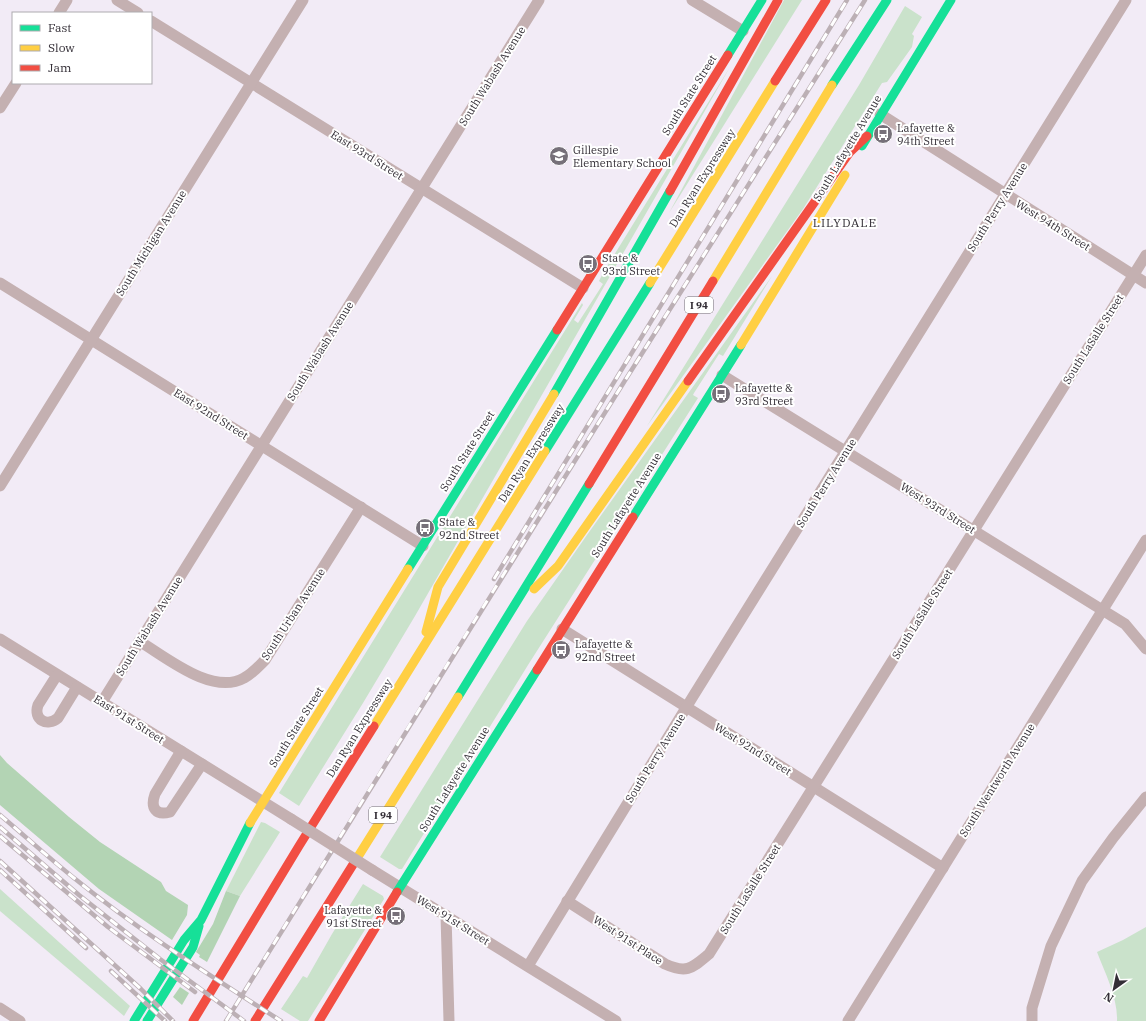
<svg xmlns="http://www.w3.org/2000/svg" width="1146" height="1021" font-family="'IBM Plex Serif',serif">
<rect width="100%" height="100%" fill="#f2ebf6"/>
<g fill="#cae2cb">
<polygon points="784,0 802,0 669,213"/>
<polygon points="905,6 922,17 912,34 914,36 912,47 887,82 882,83 803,209 647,426 859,85"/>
<polygon points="730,67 415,616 363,703 299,806 279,793 582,303 583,305 574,320 578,323 603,284 599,281 603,273"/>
<polygon points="772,276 723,356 719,354 694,393 693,395 698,398 528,665 402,869 399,869 380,857 527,621 587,535"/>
<polygon points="261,822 265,823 280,832 240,896 226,891"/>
<polygon points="363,884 383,896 384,899 308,1021 300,1021 281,1009 303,976 307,978 332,934"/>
<polygon points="0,889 130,1006 124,1016 0,911"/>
<path d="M1146 927V1021H1117C1118 998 1105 973 1097 952L1123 940Z"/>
</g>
<g fill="#b3d4b4">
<polygon points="0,755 7,763 69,817 100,842 161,882 166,891 188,905 187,915 172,940 99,889 0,805"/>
<polygon points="226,891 240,896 207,962 199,957 200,955 196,952 213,924"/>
<polygon points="180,987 189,993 182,1005 173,997"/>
</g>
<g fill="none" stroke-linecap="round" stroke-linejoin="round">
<g stroke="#c4b0b1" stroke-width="11">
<polyline points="117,0 138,13"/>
<polyline points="692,0 743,31"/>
<polyline points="59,13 67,0"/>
<polyline points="151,21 583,288"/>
<polyline points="0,108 16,83"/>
<polyline points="880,114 1146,283"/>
<polyline points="0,283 423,546"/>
<polyline points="722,375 1125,624 1146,649"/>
<polyline points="0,486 303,0"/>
<polyline points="562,629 943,868"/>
<polyline points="0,639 291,819"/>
<path d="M139 641C166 657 212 696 244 678 252 674 259 666 265 660L361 507"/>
<path d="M57 675 38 705C33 720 47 727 58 718L77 687"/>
<polyline points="102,702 539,0"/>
<path d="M181 751 155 794C150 808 156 816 170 812L202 764"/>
<polyline points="372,870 616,1021"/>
<path d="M567 901 665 964C687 974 692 968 709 954L1146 255"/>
<polyline points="446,915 449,1021"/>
<polyline points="528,966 692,698 1126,0"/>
<polyline points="0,1008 20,1021"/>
<polyline points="848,1021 1146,540"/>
<polyline points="1032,1021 1032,1008 1051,946 1082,881 1113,838 1146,797"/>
</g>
<g stroke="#16e098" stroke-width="9">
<polyline points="728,55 762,0"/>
<polyline points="832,85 887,0"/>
<polyline points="862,146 951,0"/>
<polyline points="554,394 670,191"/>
<polyline points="545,451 650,283"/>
<polyline points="633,517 741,345"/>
<polyline points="408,569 557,330"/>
<polyline points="458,697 589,484"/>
<polyline points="397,892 537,670"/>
<polyline points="134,1021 184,940 201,920 250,823"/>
<polyline points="147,1021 193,947 199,926"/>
</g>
<g stroke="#ffcf43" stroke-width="9">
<polyline points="713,281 832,85"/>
<polyline points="650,283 775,81"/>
<polyline points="741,345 845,175"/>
<polyline points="534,589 558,566 688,381"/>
<polyline points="426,632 438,587 554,394"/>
<polyline points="374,726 545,451"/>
<polyline points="250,823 408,569"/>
<polyline points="354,863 458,697"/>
</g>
<g stroke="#f24e42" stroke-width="9">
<polyline points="775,81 826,0"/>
<polyline points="670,191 778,0"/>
<polyline points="557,330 728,55"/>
<polyline points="688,381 850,152 867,136"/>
<polyline points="589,484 713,281"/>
<polyline points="537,670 633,517"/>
<polyline points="193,1021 299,846 374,726"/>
<polyline points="255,1021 354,863"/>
<polyline points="319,1021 397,892"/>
</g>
<defs>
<g id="rail">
<polyline points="494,579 847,0"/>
<path d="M0 815C25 836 49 858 74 878 139 931 211 976 281 1021"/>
<polyline points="0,827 79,895 160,959 244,1021"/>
<polyline points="0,836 108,927 195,992"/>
<polyline points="0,861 141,989 173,1021"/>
<polyline points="0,870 86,948"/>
<polyline points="111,971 165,1021"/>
<path d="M226 1021C437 680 650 339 865 0"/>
</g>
</defs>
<use href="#rail" stroke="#bcb0b5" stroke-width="4.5"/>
<use href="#rail" stroke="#fff" stroke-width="3" stroke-dasharray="9" stroke-linecap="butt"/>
<polyline stroke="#c4b0b1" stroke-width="11" points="291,819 372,870"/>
</g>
<defs>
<symbol id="bus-disc" viewBox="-11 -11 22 22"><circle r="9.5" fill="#767079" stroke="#fff"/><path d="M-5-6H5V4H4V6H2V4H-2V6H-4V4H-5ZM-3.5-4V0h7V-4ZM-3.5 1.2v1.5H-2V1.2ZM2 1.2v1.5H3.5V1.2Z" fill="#fff"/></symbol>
<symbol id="school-disc" viewBox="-11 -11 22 22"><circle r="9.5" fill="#767079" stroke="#fff"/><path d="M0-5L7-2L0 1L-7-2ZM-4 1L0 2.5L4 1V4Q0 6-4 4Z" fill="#fff"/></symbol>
</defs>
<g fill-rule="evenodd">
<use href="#bus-disc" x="872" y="123" width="22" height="22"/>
<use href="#school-disc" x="548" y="145" width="22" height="22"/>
<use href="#bus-disc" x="577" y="253" width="22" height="22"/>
<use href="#bus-disc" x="710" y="383" width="22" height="22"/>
<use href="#bus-disc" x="414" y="517" width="22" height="22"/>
<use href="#bus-disc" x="550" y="639" width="22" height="22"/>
<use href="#bus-disc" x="385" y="905" width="22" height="22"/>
</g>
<g text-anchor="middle" stroke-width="4" stroke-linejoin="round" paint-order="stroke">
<g fill="#fff" stroke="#706d72" stroke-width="1">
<rect x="685" y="297" width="28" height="16" rx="3"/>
<rect x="369" y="807" width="28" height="16" rx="3"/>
</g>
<g font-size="10" font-weight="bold" fill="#332e36">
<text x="699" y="309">I 94</text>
<text x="383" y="819">I 94</text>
</g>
<g font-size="11" fill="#332e36" stroke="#fff">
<text transform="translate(492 76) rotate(-58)" y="4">South Wabash Avenue</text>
<text transform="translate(689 95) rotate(-58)" y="4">South State Street</text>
<text transform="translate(847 148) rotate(-59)" y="4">South Lafayette Avenue</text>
<text transform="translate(367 155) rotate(32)" y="4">East 93rd Street</text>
<text transform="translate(702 178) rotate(-58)" y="4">Dan Ryan Expressway</text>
<text transform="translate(997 207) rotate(-58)" y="4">South Perry Avenue</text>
<text transform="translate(1053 225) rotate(32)" y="4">West 94th Street</text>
<text transform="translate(151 243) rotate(-58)" y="4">South Michigan Avenue</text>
<text transform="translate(1093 339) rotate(-58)" y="4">South LaSalle Street</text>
<text transform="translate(320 351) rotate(-58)" y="4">South Wabash Avenue</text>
<text transform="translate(211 414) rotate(32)" y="4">East 92nd Street</text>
<text transform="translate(467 451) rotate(-58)" y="4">South State Street</text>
<text transform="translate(531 453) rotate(-58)" y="4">Dan Ryan Expressway</text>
<text transform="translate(826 483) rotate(-58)" y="4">South Perry Avenue</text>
<text transform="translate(626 505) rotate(-58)" y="4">South Lafayette Avenue</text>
<text transform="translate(938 508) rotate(32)" y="4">West 93rd Street</text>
<text transform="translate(293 614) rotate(-57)" y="4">South Urban Avenue</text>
<text transform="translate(922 614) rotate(-58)" y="4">South LaSalle Street</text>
<text transform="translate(149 626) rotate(-58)" y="4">South Wabash Avenue</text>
<text transform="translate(129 719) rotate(32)" y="4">East 91st Street</text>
<text transform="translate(296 727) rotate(-58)" y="4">South State Street</text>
<text transform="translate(359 728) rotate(-58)" y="4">Dan Ryan Expressway</text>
<text transform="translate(753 749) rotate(32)" y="4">West 92nd Street</text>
<text transform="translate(655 758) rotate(-58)" y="4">South Perry Avenue</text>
<text transform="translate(454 779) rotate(-58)" y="4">South Lafayette Avenue</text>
<text transform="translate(997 780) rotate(-58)" y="4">South Wentworth Avenue</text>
<text transform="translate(750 889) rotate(-58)" y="4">South LaSalle Street</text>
<text transform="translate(453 920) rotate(32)" y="4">West 91st Street</text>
<text transform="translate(628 940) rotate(33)" y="4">West 91st Place</text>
</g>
<g font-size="11" fill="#332e36" stroke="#fff" text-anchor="start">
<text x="897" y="132">Lafayette &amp;<tspan x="897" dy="13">94th Street</tspan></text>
<text x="573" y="154">Gillespie<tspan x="573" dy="13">Elementary School</tspan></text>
<text x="602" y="262">State &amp;<tspan x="602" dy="13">93rd Street</tspan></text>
<text x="735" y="392">Lafayette &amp;<tspan x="735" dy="13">93rd Street</tspan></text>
<text x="439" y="526">State &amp;<tspan x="439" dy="13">92nd Street</tspan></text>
<text x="575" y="648">Lafayette &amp;<tspan x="575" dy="13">92nd Street</tspan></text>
<text x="382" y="914" text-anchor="end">Lafayette &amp;<tspan x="382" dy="13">91st Street</tspan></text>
</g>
<g font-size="12" letter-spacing="1" fill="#332e36" stroke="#fff">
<text x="845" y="227">LILYDALE</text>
</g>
</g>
<rect x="12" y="12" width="140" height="72" fill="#ffffff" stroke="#adabaf"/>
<rect x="20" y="25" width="20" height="6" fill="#16e098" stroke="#adabaf"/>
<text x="48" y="32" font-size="12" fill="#332e36">Fast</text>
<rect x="20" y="45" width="20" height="6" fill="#ffcf43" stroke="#adabaf"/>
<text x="48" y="52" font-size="12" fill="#332e36">Slow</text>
<rect x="20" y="65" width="20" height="6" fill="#f24e42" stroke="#adabaf"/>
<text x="48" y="72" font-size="12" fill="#332e36">Jam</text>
<g transform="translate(1114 989) rotate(213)" stroke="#ffffff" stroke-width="3" paint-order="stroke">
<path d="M0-3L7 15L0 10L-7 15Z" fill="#332e36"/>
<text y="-6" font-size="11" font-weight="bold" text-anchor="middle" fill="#332e36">N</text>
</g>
</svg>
